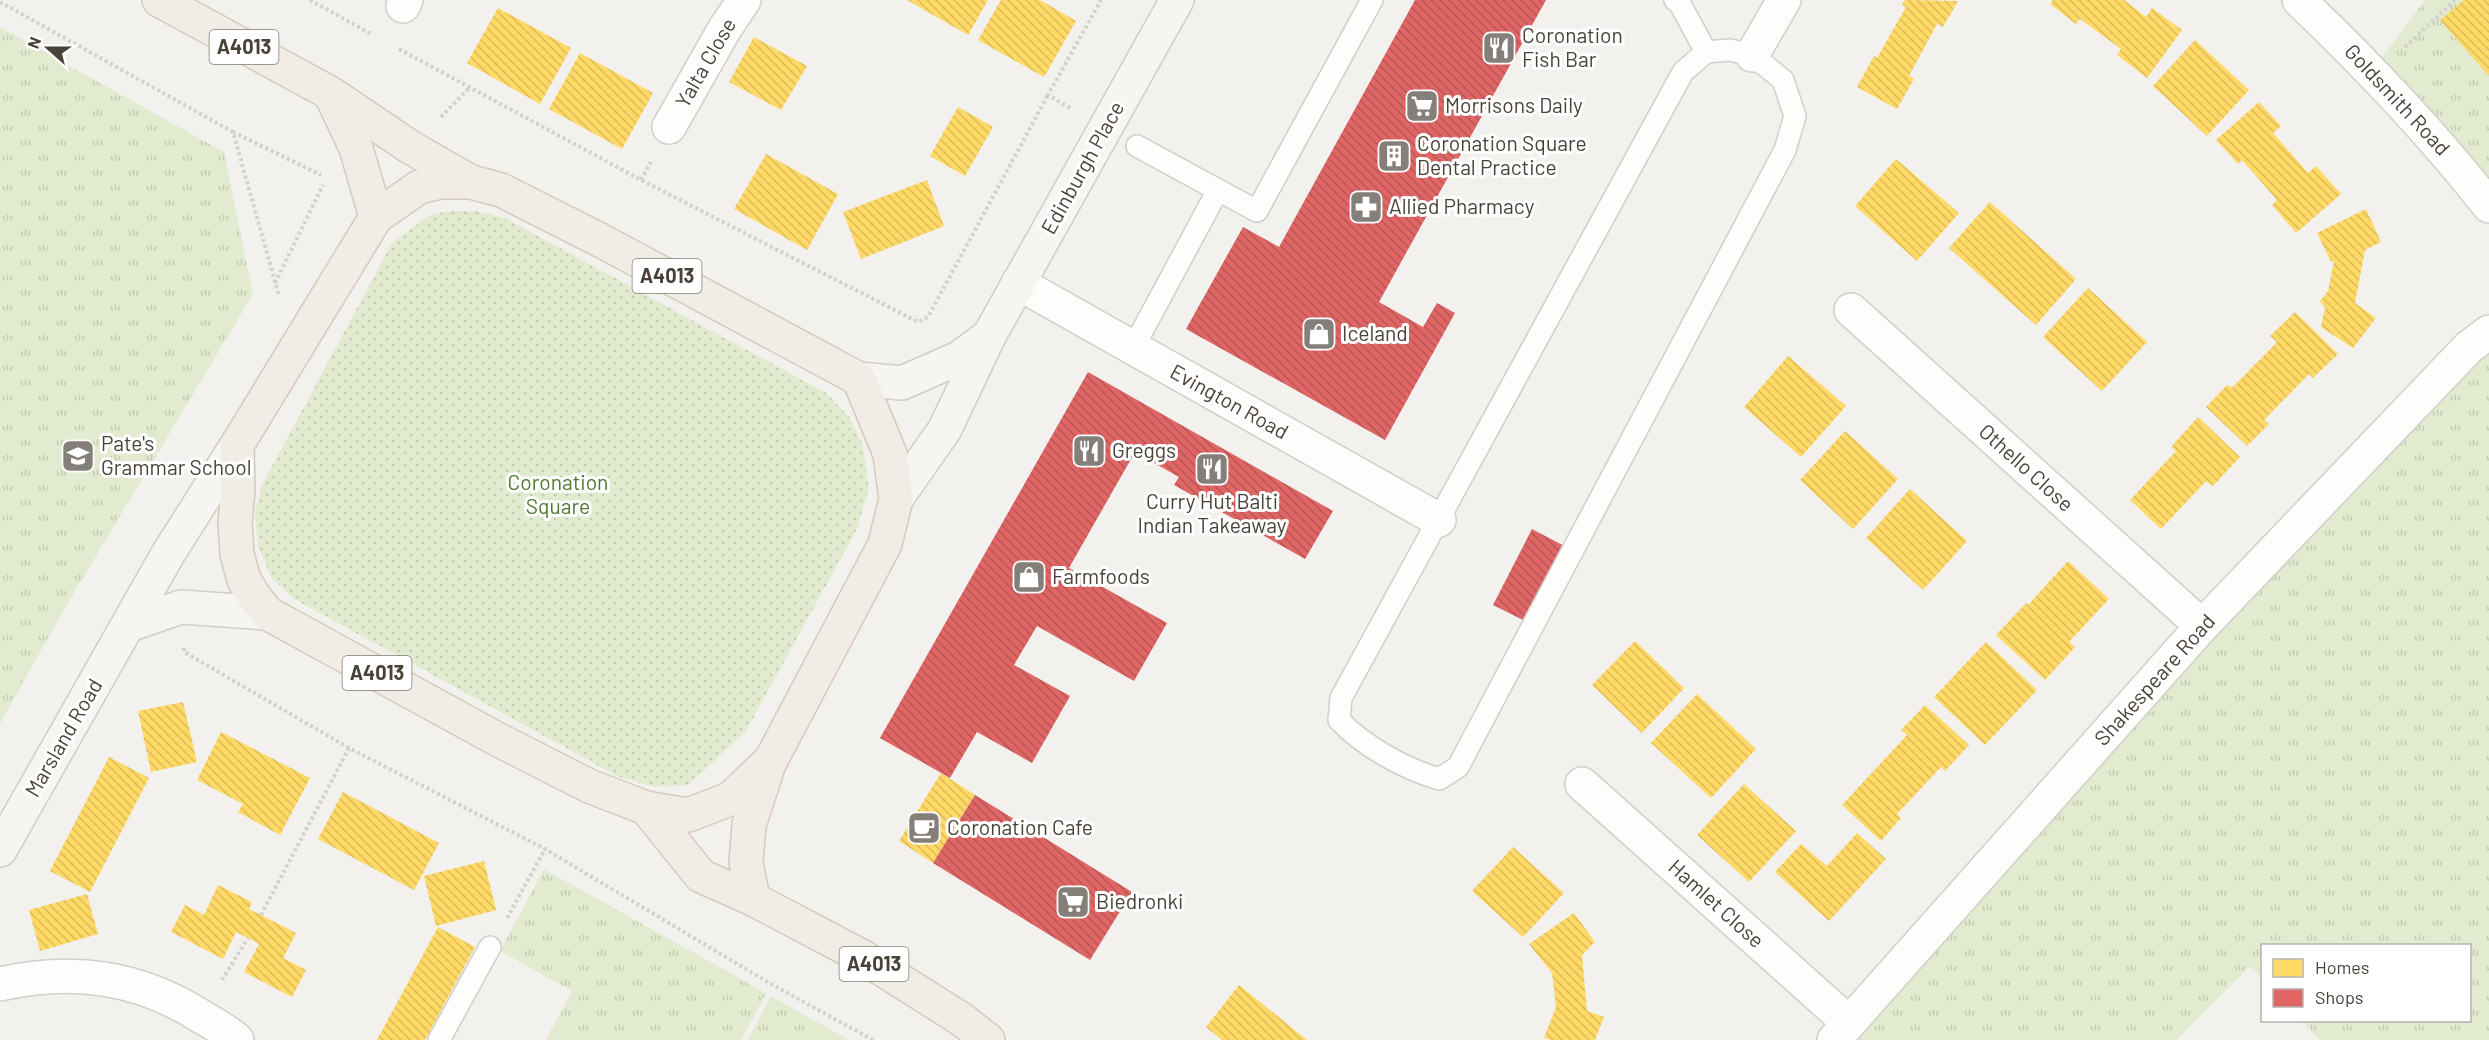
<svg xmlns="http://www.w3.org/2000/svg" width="2489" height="1040" font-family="Barlow,sans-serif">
<defs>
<pattern id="grass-tufts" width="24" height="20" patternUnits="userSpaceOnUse" patternTransform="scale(1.5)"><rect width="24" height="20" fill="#e2ebd0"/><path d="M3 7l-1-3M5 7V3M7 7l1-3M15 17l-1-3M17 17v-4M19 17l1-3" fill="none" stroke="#c3cbb3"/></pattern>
<pattern id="park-dots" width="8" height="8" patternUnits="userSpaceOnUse" patternTransform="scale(1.5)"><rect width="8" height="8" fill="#e2ebd0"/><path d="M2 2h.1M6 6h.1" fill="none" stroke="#c3cbb3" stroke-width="1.8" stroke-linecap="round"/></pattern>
<pattern id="homes-back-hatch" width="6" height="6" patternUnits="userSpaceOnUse" patternTransform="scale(1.5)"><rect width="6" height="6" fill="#ffd966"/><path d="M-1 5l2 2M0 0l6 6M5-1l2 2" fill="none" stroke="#dcbb59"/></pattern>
<pattern id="shops-back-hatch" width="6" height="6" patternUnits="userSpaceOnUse" patternTransform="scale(1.5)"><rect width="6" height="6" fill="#e06666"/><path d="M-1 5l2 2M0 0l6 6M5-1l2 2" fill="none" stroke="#b85655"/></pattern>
</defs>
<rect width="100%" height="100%" fill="#f3f1ee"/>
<g fill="url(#grass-tufts)">
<polygon points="2425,0 2464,0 2489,76 2489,206 2372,71"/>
<polygon points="0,27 224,152 253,294 59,618 0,724"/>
<polygon points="2489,332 2489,1040 2320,1040 2302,1021 2470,1020 2470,946 2262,946 2262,979 2250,966 2177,1040 1852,1040 1849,1023"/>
<polygon points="544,869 766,993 741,1040 546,1040 572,991 500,951"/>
<polygon points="771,996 849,1040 748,1040"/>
</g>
<polygon fill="url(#park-dots)" points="449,211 477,211 505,218 826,393 850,418 863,446 869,488 857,529 746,731 689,785 654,787 617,776 294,599 272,579 258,546 255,512 263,483 392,243 430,215"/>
<g fill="url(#homes-back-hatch)">
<polygon points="907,0 988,0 968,35"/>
<polygon points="1001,0 1040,0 1076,21 1044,77 978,40"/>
<polygon points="1905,0 1958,1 1943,27 1937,24 1909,76 1914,79 1897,109 1857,87 1874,56 1877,58 1906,7 1902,5"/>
<polygon points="2053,0 2124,0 2146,17 2152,8 2182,30 2147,78 2117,55 2121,49 2080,19 2076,24 2050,4"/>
<polygon points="2464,0 2489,0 2489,76 2440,20"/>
<polygon points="498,8 571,48 540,104 467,63"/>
<polygon points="754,37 807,66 781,110 729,82"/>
<polygon points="2195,40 2249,90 2207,136 2153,86"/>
<polygon points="580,53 653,93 622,149 549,109"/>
<polygon points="2259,102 2281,126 2273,133 2308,173 2316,166 2341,194 2296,233 2272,205 2277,200 2242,160 2238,164 2216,140"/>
<polygon points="958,107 993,127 965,176 930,156"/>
<polygon points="766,154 838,194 807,250 734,209"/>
<polygon points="1896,159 1959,213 1917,261 1855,206"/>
<polygon points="927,180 944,226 861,259 843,212"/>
<polygon points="1990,202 2076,279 2036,325 1949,248"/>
<polygon points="2366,209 2381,242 2365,250 2355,303 2376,318 2353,348 2321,327 2325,308 2320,301 2328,291 2334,261 2331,262 2317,233"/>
<polygon points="2088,288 2147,342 2102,391 2043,337"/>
<polygon points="2295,312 2338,354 2313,378 2309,374 2264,420 2269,424 2247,446 2206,407 2227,385 2232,388 2277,342 2270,336"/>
<polygon points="1788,356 1846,406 1801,457 1744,407"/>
<polygon points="2198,417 2240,457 2213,486 2206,481 2161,529 2130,500 2176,451 2171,447"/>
<polygon points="1845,431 1898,479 1853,529 1800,480"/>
<polygon points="1910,489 1967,541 1923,590 1866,538"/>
<polygon points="2068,561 2109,599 2069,642 2075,647 2045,680 1996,635 2026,603 2028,605"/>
<polygon points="1635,641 1684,688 1642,733 1592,685"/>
<polygon points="1986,642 2037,690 1985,745 1934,697"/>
<polygon points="1697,694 1756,749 1711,798 1651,743"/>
<polygon points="183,702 197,762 151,772 138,711"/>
<polygon points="1925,705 1969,745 1945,771 1941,767 1897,814 1901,818 1881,841 1842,805 1907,735 1901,730"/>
<polygon points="221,732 310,778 280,835 238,812 243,804 197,780"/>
<polygon points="109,757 149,778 90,892 50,871"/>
<polygon points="941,773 975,795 933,863 899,841"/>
<polygon points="1744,784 1796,831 1749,882 1697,835"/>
<polygon points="343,792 439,843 414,890 318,839"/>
<polygon points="1857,833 1886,859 1829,921 1775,872 1801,844 1827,866"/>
<polygon points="1513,847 1564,893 1523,937 1472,891"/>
<polygon points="484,861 496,910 436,926 424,876"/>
<polygon points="218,885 252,902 249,909 296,933 283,958 306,970 292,997 244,972 259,944 248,938 236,932 223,959 171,932 185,905 204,915"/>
<polygon points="87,894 98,934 40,951 29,910"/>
<polygon points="1574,913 1595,942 1582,955 1587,1011 1604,1017 1595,1040 1551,1040 1544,1038 1556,1007 1552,973 1529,944"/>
<polygon points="438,927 475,947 425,1040 377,1040"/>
<polygon points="1239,985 1307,1040 1222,1040 1206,1027"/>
</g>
<g fill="url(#shops-back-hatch)">
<polygon points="1415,0 1546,0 1379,302 1423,327 1437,303 1455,313 1385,440 1186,329 1243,227 1279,247"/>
<polygon points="1088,372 1333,511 1305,559 1174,485 1179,477 1135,452 1069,568 1167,623 1134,681 1037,626 1014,665 1070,696 1032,763 977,732 950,778 880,738"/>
<polygon points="1532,529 1568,548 1529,623 1493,605"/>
<polygon points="975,795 1132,892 1090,960 933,863"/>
</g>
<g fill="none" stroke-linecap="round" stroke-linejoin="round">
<defs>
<g id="lane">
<polyline points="1675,0 1679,2 1706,52"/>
<path d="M1730 50 1752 55 1783 80 1795 116 1785 150 1458 767 1439 779C1405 769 1363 746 1339 720L1341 698 1683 72 1706 52Z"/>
<polyline points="1137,146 1218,190"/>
<polyline points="1133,348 1218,190 1257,211 1372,0"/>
<polyline points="439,1040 490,947"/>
</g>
<g id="street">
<path d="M2299 0C2367 65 2431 132 2489 206"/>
<polyline points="403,6 406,0"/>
<polyline points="1752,55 1784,0"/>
<polyline points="669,127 724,30 744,0"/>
<polyline points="1018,283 1439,520"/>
<polyline points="1851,310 2202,626"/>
<polyline points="1582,784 1849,1023"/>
<path d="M0 984C73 968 138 976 202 1017 214 1024 227 1031 237 1040"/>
<polyline points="1834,1040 2202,626 2469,347 2489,332"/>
</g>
<g id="secondary">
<polyline points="859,379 902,383 959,358 989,336"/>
<polyline points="896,499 945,429 989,336 1177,0"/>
<polyline points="129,625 181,607 267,613"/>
<polyline points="0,850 168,554 237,445"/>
</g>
<g id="primary">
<polyline points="159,0 330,93 410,147 471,182"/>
<polyline points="331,95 356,148 376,217"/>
<polygon points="441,182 471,182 501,190 600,240 859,379 890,454 896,499 885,544 771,760 730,799 688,815 646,808 589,786 495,738 267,613 254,596 244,580 237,554 235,523 238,490 237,445 376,217 419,187"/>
<polyline points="646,808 701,876 753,899 863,957 961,1019 988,1040"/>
<polyline points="753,899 746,862 749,825 769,764"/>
</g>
</defs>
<use href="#lane" stroke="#d1cecb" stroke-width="24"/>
<use href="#street" stroke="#d1cecb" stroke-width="36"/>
<use href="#secondary" stroke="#d1cdc5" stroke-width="36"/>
<use href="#primary" stroke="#d4cbbc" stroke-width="36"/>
<g stroke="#d3d1cc" stroke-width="4" stroke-dasharray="3 3" stroke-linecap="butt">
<polyline points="310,0 371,34"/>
<polyline points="0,2 233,132 279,296"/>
<polyline points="2405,47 2455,0"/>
<polyline points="399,49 641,180 918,322 928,317 1048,95"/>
<polyline points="1070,108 1048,95 1101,0"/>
<polyline points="441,117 470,87"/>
<polyline points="233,132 321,175"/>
<polyline points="641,180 651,162"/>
<polyline points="275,283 323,185"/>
<polyline points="184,648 184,652 349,748 545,849 771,984 873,1040"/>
<polyline points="261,915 349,748"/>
<polyline points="507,918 545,849"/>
<polyline points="222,980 248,938"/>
</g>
<use href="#lane" stroke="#fdfdfc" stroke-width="21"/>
<use href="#street" stroke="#fdfdfc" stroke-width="33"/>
<use href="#secondary" stroke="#f6f5f1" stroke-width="33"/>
<use href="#primary" stroke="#f1ede6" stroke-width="33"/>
</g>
<defs>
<symbol id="restaurant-square" viewBox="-11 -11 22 22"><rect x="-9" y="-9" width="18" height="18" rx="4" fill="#847f78" stroke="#fff"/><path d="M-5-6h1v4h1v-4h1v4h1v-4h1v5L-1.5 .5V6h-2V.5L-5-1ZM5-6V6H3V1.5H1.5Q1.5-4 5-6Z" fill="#fff"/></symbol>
<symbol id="supermarket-square" viewBox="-11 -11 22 22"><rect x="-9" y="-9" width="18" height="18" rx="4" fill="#847f78" stroke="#fff"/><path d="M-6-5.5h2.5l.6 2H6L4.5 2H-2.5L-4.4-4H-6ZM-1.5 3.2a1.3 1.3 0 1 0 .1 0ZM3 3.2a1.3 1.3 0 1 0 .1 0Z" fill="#fff"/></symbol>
<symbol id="building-square" viewBox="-11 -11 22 22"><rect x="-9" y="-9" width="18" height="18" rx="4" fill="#847f78" stroke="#fff"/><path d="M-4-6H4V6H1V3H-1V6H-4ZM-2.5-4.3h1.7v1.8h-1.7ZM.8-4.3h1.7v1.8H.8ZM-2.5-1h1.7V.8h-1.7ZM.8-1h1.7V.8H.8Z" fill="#fff"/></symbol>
<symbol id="pharmacy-square" viewBox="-11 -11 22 22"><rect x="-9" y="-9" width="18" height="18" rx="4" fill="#847f78" stroke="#fff"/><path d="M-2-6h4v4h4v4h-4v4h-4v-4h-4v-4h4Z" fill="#fff"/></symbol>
<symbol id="shop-square" viewBox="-11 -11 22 22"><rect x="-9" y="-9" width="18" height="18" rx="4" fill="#847f78" stroke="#fff"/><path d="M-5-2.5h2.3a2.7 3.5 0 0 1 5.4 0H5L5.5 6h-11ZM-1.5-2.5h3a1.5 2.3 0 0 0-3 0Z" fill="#fff"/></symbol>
<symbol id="school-square" viewBox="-11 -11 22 22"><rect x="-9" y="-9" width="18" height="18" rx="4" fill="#847f78" stroke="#fff"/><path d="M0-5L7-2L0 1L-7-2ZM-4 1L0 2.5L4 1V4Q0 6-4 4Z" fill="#fff"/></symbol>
<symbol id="cafe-square" viewBox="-11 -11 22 22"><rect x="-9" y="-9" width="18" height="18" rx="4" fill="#847f78" stroke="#fff"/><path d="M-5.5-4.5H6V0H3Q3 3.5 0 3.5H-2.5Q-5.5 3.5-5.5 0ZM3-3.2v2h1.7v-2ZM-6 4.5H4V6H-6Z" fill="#fff"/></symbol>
</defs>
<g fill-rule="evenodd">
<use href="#restaurant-square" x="1480" y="29" width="38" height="38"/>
<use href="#supermarket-square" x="1403" y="87" width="38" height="38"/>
<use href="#building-square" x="1375" y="137" width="38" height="38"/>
<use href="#pharmacy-square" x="1347" y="188" width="38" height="38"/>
<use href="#shop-square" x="1300" y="315" width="38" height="38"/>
<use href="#restaurant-square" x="1070" y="432" width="38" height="38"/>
<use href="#school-square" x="59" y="437" width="38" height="38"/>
<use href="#restaurant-square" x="1193" y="450" width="38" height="38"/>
<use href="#shop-square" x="1010" y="558" width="38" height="38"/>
<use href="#cafe-square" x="905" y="809" width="38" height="38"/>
<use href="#supermarket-square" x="1054" y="883" width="38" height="38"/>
</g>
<g text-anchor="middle" stroke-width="6" stroke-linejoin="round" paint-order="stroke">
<g fill="#fff" stroke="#807b74" stroke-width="1.5">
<rect x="209.5" y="30" width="69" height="34" rx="4.5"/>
<rect x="632.5" y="259" width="69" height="34" rx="4.5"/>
<rect x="342.5" y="656" width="69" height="34" rx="4.5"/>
<rect x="839.5" y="947" width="69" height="34" rx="4.5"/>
</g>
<g font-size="20" font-weight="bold" fill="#494239">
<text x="244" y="54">A4013</text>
<text x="667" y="283">A4013</text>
<text x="377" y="680">A4013</text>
<text x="874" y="971">A4013</text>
</g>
<g font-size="21" fill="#494239" stroke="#fff" text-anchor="start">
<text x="1522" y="43">Coronation<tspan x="1522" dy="24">Fish Bar</tspan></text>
<text x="1445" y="113">Morrisons Daily</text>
<text x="1417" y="151">Coronation Square<tspan x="1417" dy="24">Dental Practice</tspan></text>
<text x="1389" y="214">Allied Pharmacy</text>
<text x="1342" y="341">Iceland</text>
<text x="101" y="451">Pate's<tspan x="101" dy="24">Grammar School</tspan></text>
<text x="1112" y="458">Greggs</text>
<text x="1212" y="509" text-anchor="middle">Curry Hut Balti<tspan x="1212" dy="24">Indian Takeaway</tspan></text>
<text x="1052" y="584">Farmfoods</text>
<text x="947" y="835">Coronation Cafe</text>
<text x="1096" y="909">Biedronki</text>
</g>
<g font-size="21" fill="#494239" stroke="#fff">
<text transform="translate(706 63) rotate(-60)" y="7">Yalta Close</text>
<text transform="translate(2397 100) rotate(47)" y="7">Goldsmith Road</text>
<text transform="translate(1083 168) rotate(-61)" y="7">Edinburgh Place</text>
<text transform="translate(1229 402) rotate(29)" y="7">Evington Road</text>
<text transform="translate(2026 468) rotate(42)" y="7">Othello Close</text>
<text transform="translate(2155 680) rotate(-48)" y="7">Shakespeare Road</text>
<text transform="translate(64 738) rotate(-60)" y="7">Marsland Road</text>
<text transform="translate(1716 904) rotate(42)" y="7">Hamlet Close</text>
</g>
<g font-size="21" fill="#50782f" stroke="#fff">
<text x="558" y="490">Coronation<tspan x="558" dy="24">Square</tspan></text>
</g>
</g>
<rect x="2261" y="944" width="210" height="78" fill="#ffffff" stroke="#b6b3b0" stroke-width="1.5"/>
<rect x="2273" y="959" width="30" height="18" fill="#ffd966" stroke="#b6b3b0" stroke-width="1.5"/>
<text x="2315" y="974" font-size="18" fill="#494239">Homes</text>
<rect x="2273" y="989" width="30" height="18" fill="#e06666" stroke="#b6b3b0" stroke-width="1.5"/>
<text x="2315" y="1004" font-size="18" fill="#494239">Shops</text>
<g transform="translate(48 48) rotate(291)" stroke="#ffffff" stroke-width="4.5" paint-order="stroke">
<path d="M0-4.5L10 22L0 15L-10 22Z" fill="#494239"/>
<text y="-9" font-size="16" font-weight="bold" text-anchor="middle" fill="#494239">N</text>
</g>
</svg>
